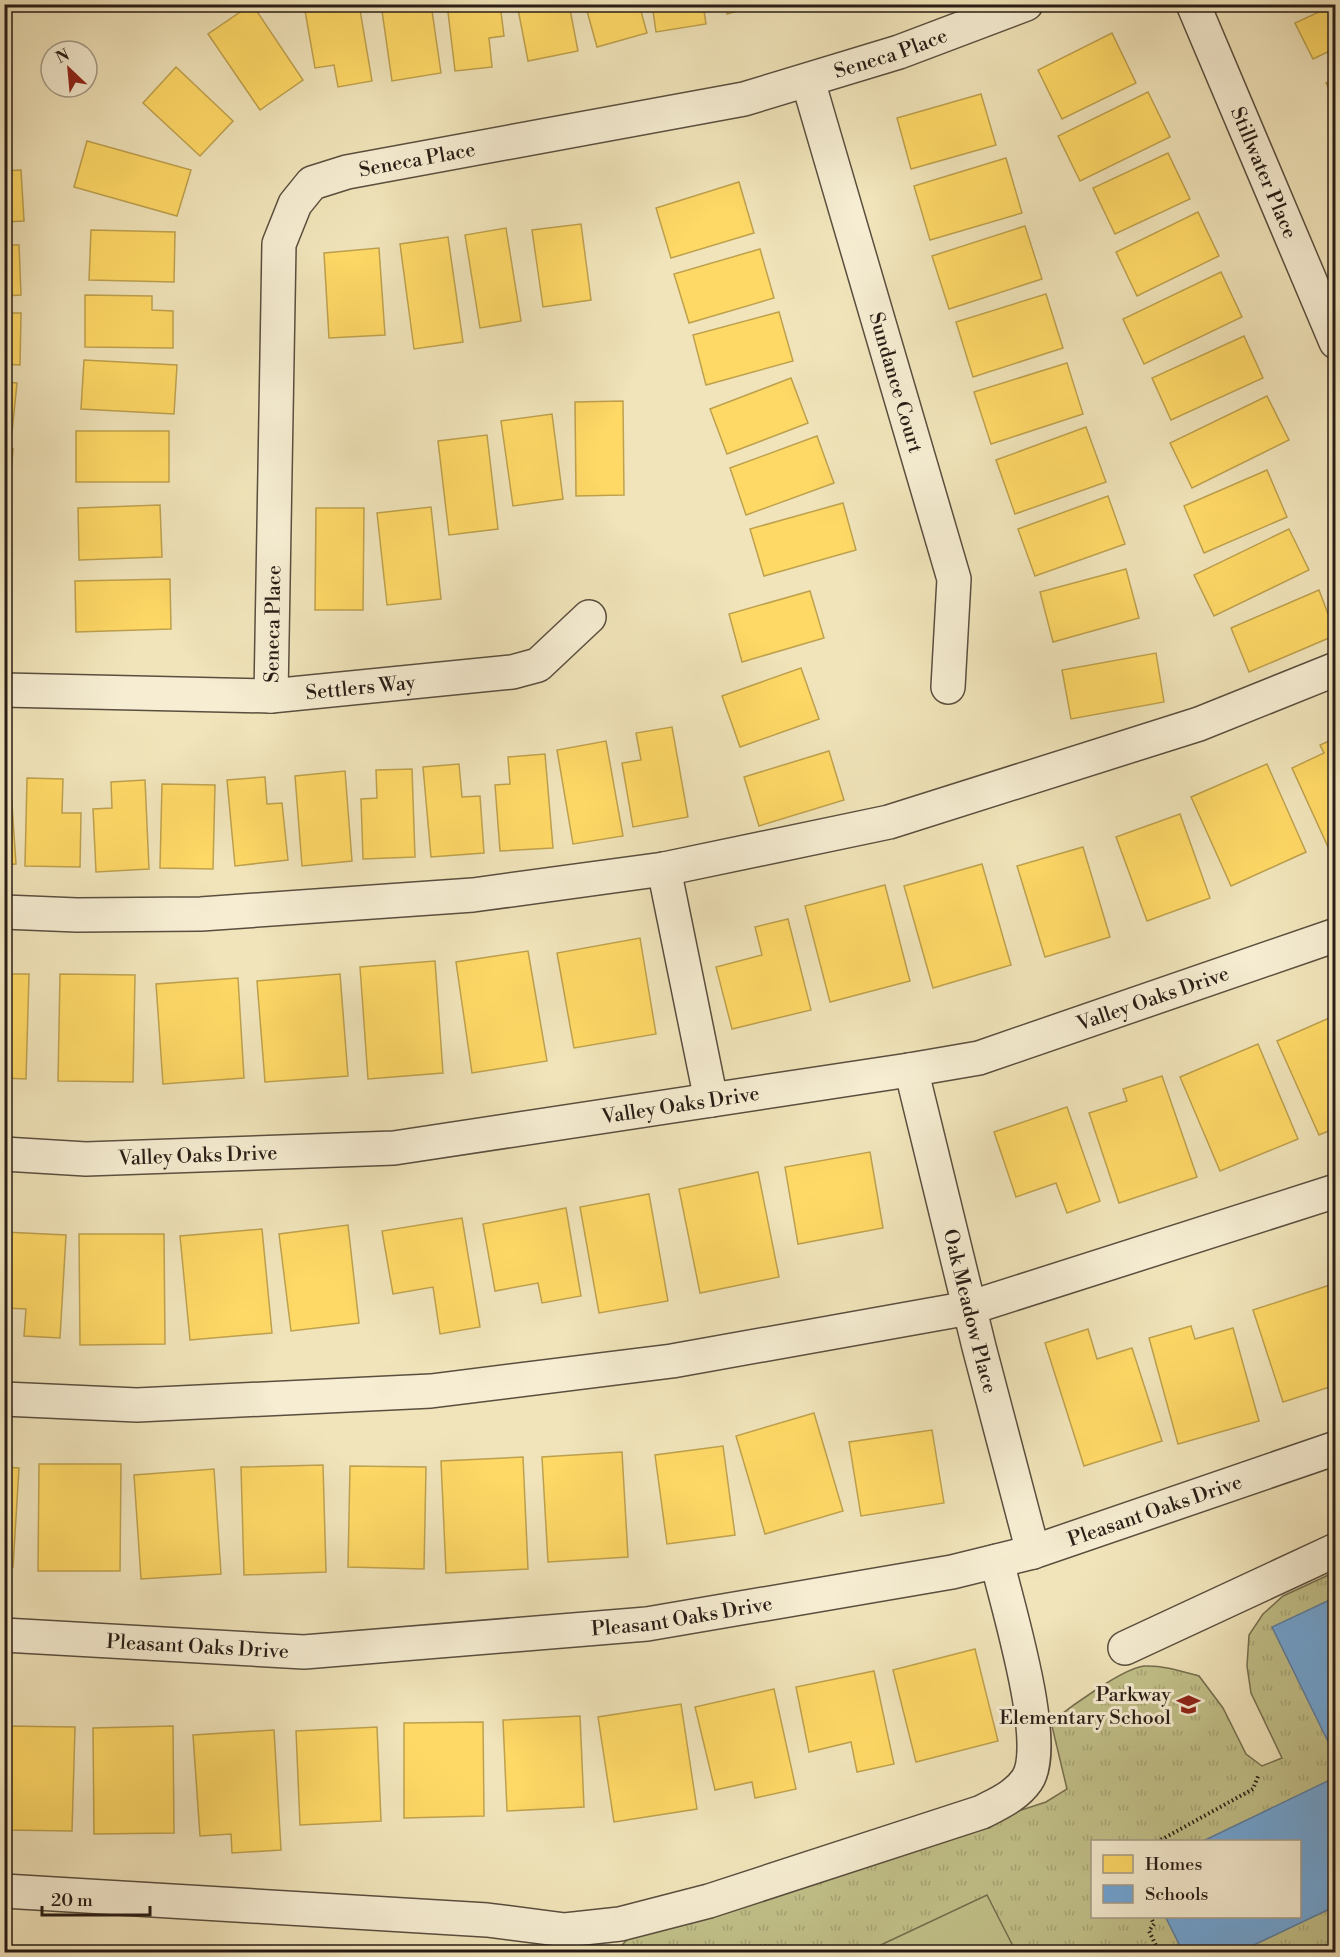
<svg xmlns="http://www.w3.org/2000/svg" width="1340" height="1957" font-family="'Libre Bodoni',serif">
<defs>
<pattern id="grass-tufts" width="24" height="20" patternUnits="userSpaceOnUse" patternTransform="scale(1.5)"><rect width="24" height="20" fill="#c2c18a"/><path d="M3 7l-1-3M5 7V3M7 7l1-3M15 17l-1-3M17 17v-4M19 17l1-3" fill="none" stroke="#a7a576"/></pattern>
</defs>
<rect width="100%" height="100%" fill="#f1e4ba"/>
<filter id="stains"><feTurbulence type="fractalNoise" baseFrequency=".00333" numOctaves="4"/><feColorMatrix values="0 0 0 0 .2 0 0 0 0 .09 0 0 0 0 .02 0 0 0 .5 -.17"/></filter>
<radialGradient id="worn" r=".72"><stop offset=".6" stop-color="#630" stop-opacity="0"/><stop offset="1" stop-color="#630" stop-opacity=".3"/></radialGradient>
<path fill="url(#grass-tufts)" stroke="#756f50" stroke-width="1.5" fill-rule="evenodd" d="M1335 1572V1952H615L631 1936 1046 1802 1067 1789 1051 1722C1069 1708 1123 1668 1144 1666 1162 1665 1181 1671 1199 1676L1223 1708 1246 1754 1262 1766 1282 1758 1251 1693 1247 1666 1249 1635 1263 1614 1283 1596ZM1092 1842H1300V1916H1092Z"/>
<polygon fill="#c2c18a" stroke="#756f50" stroke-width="1.5" points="987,1895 1016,1952 868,1951"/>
<g fill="#ffd966" stroke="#bea14e" stroke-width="1.5">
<polygon points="252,4 303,80 260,110 208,34"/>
<polygon points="359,4 372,81 338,87 334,65 315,68 304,5"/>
<polygon points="381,4 431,4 441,73 392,81"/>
<polygon points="447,4 500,4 504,36 489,38 492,67 455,71"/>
<polygon points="517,4 569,4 578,51 528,61"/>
<polygon points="585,4 639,4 647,33 597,47"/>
<polygon points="652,4 703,4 706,24 656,32"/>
<polygon points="725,4 759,4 759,5 727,14"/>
<polygon points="1336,4 1336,48 1313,59 1295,23"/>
<polygon points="1112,33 1136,83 1062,119 1038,70"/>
<polygon points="176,67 233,121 200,156 143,103"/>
<polygon points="1336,79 1336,102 1326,83"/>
<polygon points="1148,92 1170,137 1080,181 1058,136"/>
<polygon points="981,94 996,145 911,169 897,118"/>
<polygon points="87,141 191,170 177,216 74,187"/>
<polygon points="1168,153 1190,199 1115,234 1093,188"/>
<polygon points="1006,158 1022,213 930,240 914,186"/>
<polygon points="21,170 24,221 4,222 4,171"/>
<polygon points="739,182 754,233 671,258 656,208"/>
<polygon points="1198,212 1219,256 1137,296 1116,252"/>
<polygon points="581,224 591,300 543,307 532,230"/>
<polygon points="1025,226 1042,279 949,309 932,256"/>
<polygon points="506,228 521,321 480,328 465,235"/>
<polygon points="91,230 175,232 174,282 89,280"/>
<polygon points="448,237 463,342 414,349 400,244"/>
<polygon points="4,245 19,245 21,295 4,296"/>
<polygon points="379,248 385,335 329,338 324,253"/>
<polygon points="760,249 774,298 689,323 674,274"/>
<polygon points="1221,272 1242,317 1144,364 1123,319"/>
<polygon points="1046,294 1063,348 973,377 956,322"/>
<polygon points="85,295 152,296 152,310 173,311 173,348 85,347"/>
<polygon points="779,312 793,361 706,385 693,335"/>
<polygon points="4,313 21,313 20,365 4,364"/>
<polygon points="1244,336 1263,378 1171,420 1152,378"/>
<polygon points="84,360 177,365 174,414 81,409"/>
<polygon points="1067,363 1083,414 991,444 974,392"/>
<polygon points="791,378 808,423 727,454 710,409"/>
<polygon points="4,382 17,383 12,433 4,433"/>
<polygon points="1267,396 1289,440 1192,488 1170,443"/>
<polygon points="623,401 624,495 576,496 575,402"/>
<polygon points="552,414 563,499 513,506 501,421"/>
<polygon points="1086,427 1106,482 1015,514 996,460"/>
<rect x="76" y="431" width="93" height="51"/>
<polygon points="487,435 498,529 449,535 438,441"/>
<polygon points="817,436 834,483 746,515 730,468"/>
<polygon points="4,448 13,449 9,501 4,501"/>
<polygon points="1267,470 1287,517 1204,553 1184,506"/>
<polygon points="1108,496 1125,544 1035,576 1018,529"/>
<polygon points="843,503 856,550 764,576 750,529"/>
<polygon points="160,505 162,557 79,560 78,508"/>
<polygon points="431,507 441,599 387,605 377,513"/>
<polygon points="316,508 364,508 363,610 315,610"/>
<polygon points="4,510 11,510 10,560 4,560"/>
<polygon points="1289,529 1309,570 1214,616 1194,575"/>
<polygon points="1126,569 1139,618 1053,642 1040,592"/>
<polygon points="170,579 171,629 76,632 75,581"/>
<polygon points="1319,590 1336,635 1249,672 1231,628"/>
<polygon points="810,591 824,638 742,662 729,614"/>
<polygon points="1156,653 1164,702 1071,719 1062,670"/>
<polygon points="801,668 819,719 740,747 722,696"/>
<polygon points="672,727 688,817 633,827 622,763 641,760 636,733"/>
<polygon points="1336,738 1336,856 1333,858 1292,768 1324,753 1320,745"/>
<polygon points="606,741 623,836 573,844 557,750"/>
<polygon points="829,751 844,800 759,826 744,777"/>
<polygon points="545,754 553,848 500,851 495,785 510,784 508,757"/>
<polygon points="459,764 462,797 480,796 484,853 431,857 423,767"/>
<polygon points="1267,764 1306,852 1231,886 1191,797"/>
<polygon points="412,769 415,857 363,859 361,799 377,798 376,770"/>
<polygon points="345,771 352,861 302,866 295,776"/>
<polygon points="10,775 16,864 4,865 4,776"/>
<polygon points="265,777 267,804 282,803 288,860 235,866 227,780"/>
<polygon points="27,778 63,779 62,813 81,813 80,867 25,866"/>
<polygon points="145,780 149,869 96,872 93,809 112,808 111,782"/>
<polygon points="162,784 215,785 213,869 160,868"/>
<polygon points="1180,814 1210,898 1147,921 1116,837"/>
<polygon points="1083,847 1110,937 1045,957 1017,866"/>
<polygon points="982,864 1011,965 933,988 904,886"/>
<polygon points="885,885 910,981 830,1002 805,906"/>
<polygon points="788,919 811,1010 732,1029 716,967 762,955 755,927"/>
<polygon points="640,938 656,1034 574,1048 557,953"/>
<polygon points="528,951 547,1061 472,1073 456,962"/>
<polygon points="435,961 443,1073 368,1079 360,967"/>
<polygon points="4,974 29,974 26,1079 4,1078"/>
<polygon points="60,974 135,975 133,1082 58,1081"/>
<polygon points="340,974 348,1076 265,1082 257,981"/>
<polygon points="238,978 244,1078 163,1084 156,984"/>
<polygon points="1336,1015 1336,1128 1319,1135 1277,1041"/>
<polygon points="1258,1044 1298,1139 1220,1171 1180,1077"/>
<polygon points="1162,1076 1197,1177 1119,1203 1089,1113 1127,1101 1123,1089"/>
<polygon points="1067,1107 1100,1201 1067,1213 1056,1183 1016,1197 994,1132"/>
<polygon points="870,1152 883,1228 798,1244 785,1167"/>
<polygon points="758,1172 779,1277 700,1293 679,1189"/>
<polygon points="649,1194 668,1301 599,1313 580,1207"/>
<polygon points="566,1208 581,1296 542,1303 538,1283 495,1291 483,1224"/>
<polygon points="462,1218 480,1327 440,1334 433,1287 393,1294 382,1231"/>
<polygon points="348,1225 359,1323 291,1331 279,1234"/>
<polygon points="262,1229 272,1333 190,1340 180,1236"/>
<polygon points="4,1232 66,1235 60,1338 24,1336 26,1309 4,1308"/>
<polygon points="79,1234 164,1234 165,1344 80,1345"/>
<polygon points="1330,1285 1336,1301 1336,1385 1283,1402 1253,1310"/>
<polygon points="1191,1326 1195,1339 1233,1328 1259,1421 1178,1444 1149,1338"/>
<polygon points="1088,1329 1097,1359 1132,1348 1162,1441 1084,1466 1045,1343"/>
<polygon points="814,1413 843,1511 765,1534 736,1436"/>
<polygon points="932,1430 944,1503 861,1516 849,1442"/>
<polygon points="723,1446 735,1535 667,1544 655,1455"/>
<polygon points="622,1452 628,1557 548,1562 542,1457"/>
<polygon points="523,1457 528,1569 446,1573 441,1461"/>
<polygon points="39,1464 121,1464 120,1571 38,1571"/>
<polygon points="323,1465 326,1572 244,1575 241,1467"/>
<polygon points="350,1466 426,1467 424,1569 348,1567"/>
<polygon points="4,1467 19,1468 13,1567 4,1566"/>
<polygon points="214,1469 221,1574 141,1579 134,1475"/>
<polygon points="975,1649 998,1741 916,1762 893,1670"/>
<polygon points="874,1671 894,1764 857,1772 851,1742 809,1752 796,1687"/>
<polygon points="774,1689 796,1789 755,1798 752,1782 715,1790 695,1707"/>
<polygon points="681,1704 697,1809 614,1822 598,1717"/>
<polygon points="580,1716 584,1807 507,1811 503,1720"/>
<polygon points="483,1722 484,1816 404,1818 404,1723"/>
<polygon points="4,1726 75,1727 72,1831 4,1830"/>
<polygon points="173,1726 174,1833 94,1834 93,1728"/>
<polygon points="377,1727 381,1821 300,1825 296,1731"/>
<polygon points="274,1730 281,1850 232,1853 231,1834 200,1836 193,1735"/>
</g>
<g fill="#6fa8dc" stroke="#5a7ea1" stroke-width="1.5">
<polygon points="1336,1597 1336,1758 1272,1627"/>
<polygon points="1336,1777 1336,1906 1239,1952 1183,1952 1165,1916 1300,1916 1300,1842 1201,1842"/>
</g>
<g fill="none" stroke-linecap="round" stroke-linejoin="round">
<defs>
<g id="minor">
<path id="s1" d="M1193 4 1336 342"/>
<path id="s2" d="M808 81 954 579 948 687"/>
<path id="s3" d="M4 690 271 696 512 672 538 665 589 617"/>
<path id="s4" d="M271 696 279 244 295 204 312 183 347 172 744 99 899 52 1026 4"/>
<polyline points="664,869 711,1100"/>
<polyline points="4,912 77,915 201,914 473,895 664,869 889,822 1199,724 1336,669"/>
<path id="s5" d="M909 1070 914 1081 979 1347 1033 1552"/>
<path id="s6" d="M4 1154 86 1159 394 1148 909 1070 979 1058 1336 935"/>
<polyline points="4,1399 137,1405 431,1391 672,1361 969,1308 1336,1191"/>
<path id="s7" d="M4 1635 304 1652 647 1624 952 1572 1033 1552 1336 1448"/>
<polyline points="1125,1648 1336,1550"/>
<path d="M4 1891 487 1920 565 1930 620 1924 709 1901 982 1812C999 1803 1016 1796 1027 1780 1051 1745 1007 1605 997 1561"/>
</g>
</defs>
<use href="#minor" stroke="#5a4f3f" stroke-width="36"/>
<g stroke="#281d16" stroke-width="4" stroke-dasharray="1.5 3" stroke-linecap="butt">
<polyline points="1157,1842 1253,1789 1259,1774"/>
<polyline points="1150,1916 1154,1924 1149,1931 1159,1952"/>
<path d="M724 1952C742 1949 775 1941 790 1952"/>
</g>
<use href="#minor" stroke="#f6edd2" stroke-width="33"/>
</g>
<defs>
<symbol id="school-bare" viewBox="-9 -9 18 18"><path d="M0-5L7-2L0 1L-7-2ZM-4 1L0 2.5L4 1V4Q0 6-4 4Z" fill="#8f2418" stroke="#f6edd2" stroke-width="2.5" paint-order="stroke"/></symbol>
</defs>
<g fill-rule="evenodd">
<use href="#school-bare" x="1172" y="1688" width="33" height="33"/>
</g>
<g text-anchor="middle" stroke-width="6" stroke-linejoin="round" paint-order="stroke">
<g font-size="20" fill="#281d16" stroke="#f6edd2">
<text dy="7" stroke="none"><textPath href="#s4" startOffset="1116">Seneca Place</textPath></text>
<text dy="7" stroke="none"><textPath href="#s4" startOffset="630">Seneca Place</textPath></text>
<text dy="7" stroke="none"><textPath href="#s1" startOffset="183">Stillwater Place</textPath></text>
<text dy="7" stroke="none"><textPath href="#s2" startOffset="314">Sundance Court</textPath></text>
<text dy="7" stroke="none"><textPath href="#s4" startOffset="72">Seneca Place</textPath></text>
<text dy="7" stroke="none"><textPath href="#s3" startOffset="357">Settlers Way</textPath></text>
<text dy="7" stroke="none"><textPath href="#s6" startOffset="1166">Valley Oaks Drive</textPath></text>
<text dy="7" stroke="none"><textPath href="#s6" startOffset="680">Valley Oaks Drive</textPath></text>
<text dy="7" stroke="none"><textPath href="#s6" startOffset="194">Valley Oaks Drive</textPath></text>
<text dy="7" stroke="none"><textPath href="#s5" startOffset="249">Oak Meadow Place</textPath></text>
<text dy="7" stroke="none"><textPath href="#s7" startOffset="1166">Pleasant Oaks Drive</textPath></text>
<text dy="7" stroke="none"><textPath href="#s7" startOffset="680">Pleasant Oaks Drive</textPath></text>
<text dy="7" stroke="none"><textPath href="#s7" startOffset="194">Pleasant Oaks Drive</textPath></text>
</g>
<g font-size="20" fill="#281d16" stroke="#f6edd2" text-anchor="end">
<text x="1171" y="1701">Parkway<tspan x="1171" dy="23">Elementary School</tspan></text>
</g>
</g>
<rect width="1340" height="1957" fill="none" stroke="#f1e4ba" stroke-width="24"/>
<rect x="6" y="6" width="1328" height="1945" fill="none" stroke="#281d16" stroke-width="3"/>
<rect x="12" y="12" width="1316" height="1933" fill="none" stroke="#281d16" stroke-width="1.5"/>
<rect x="1091" y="1840" width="210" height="78" fill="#f6edd2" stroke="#a49a87" stroke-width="1.5"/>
<rect x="1103" y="1855" width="30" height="18" fill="#ffd966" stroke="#a49a87" stroke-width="1.5"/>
<text x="1145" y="1870" font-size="18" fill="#281d16">Homes</text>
<rect x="1103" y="1885" width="30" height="18" fill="#6fa8dc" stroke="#a49a87" stroke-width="1.5"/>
<text x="1145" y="1900" font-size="18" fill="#281d16">Schools</text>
<g transform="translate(69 69) rotate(334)"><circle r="28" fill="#f6edd2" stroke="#a49a87" stroke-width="1.5"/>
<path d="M0-4.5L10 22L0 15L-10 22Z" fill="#8f2418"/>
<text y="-9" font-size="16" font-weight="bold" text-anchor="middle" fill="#281d16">N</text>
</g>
<path d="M42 1906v9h108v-9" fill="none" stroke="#281d16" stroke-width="3"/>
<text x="51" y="1906" font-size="18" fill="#281d16" stroke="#f6edd2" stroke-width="4.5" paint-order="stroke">20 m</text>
<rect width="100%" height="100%" filter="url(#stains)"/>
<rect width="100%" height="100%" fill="url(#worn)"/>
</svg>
